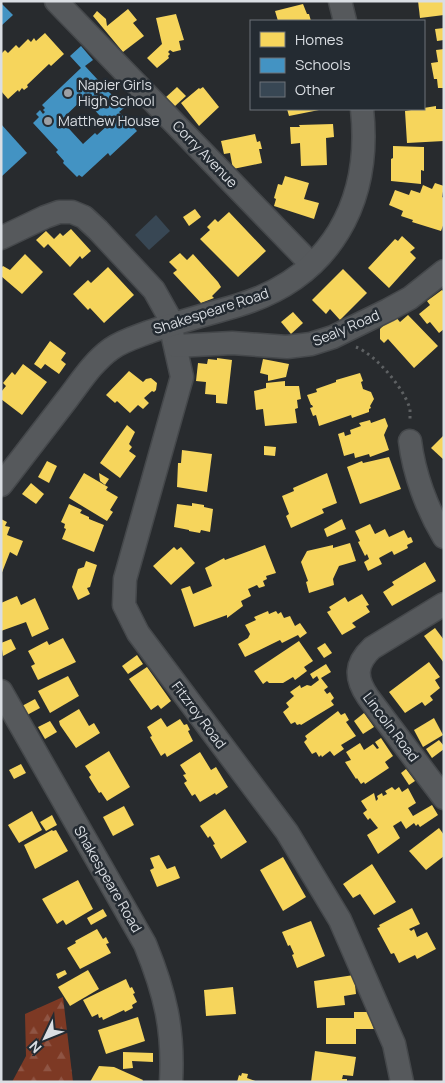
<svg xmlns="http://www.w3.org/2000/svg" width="445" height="1083" font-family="Manrope,sans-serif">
<defs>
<pattern id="forest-firs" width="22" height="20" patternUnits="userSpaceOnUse" patternTransform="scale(1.25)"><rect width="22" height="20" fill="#7d3924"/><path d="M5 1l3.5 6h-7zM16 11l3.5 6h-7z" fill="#8f5544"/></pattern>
</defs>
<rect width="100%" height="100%" fill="#282b2e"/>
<polygon fill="url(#forest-firs)" points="63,997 73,1082 12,1082 26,1056 25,1014"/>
<g fill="#f6d55c">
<polygon points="418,1 444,1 444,15 420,18"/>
<polygon points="303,4 307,14 309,14 311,21 278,21 275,11"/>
<polygon points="128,9 137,20 133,23 144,36 123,52 93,16 97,11 106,19 107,26"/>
<polygon points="176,14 184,40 179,41 181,50 173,52 170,50 168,52 170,54 168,56 169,58 157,68 147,58 162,44 156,18"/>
<polygon points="444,28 444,40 437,41 435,29"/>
<polygon points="45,33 64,54 51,66 49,64 27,85 28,87 24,90 22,88 19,92 18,90 8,99 1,91 1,54 5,50 8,53 16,45 19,48 28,39 31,42 34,38 36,41"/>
<polygon points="444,49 444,88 438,88 437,79 434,79 431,63 438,62 436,50"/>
<polygon points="177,87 186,96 174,107 165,98"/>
<polygon points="203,87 219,107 199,126 181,103 199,88 200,89"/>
<polygon points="436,106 436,109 444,109 444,141 407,143 405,111"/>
<polygon points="287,109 319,109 319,110 289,116"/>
<polygon points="333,124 334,137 326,138 327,165 301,166 300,143 291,144 290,127 300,127 299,125"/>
<polygon points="255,134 257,142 260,141 262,149 259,149 262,163 233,169 230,153 224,154 221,141"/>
<polygon points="393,146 424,147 424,171 421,170 421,184 391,181 391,159 393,158"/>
<polygon points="285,176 309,183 304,199 319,203 314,219 274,206 276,199 274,198 278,184 282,185"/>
<polygon points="435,183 444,186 442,197 444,198 444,223 441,231 412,222 413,220 401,216 403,211 389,205 395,190 409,195 411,190 420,193 423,185 432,189"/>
<polygon points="195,209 201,217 189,226 183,217"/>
<polygon points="229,212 266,251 238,277 200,239 210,230 207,227 215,219 218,222"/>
<polygon points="71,229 91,251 82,259 80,256 70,267 48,244 44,248 36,240 46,231 54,239 60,233 63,236"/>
<polygon points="402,236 415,248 410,252 416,258 389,288 368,268 395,239 398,241"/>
<polygon points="180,253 187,260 193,254 218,282 221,287 212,296 214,298 201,303 173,273 177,270 169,262"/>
<polygon points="25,254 43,272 22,294 1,276 1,268 3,266 10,270"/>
<polygon points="108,267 134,295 104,323 90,308 88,310 73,294 88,280 91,283"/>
<polygon points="343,269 367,293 340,320 330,309 326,314 312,300"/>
<polygon points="442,290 444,292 444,329 439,333 430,322 427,324 419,314 430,305 427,301"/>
<polygon points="293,312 303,323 291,334 281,322"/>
<polygon points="394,315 400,322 408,315 438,346 414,368 388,339 384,343 380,339 380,329"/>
<polygon points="50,341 66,353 61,360 66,364 59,374 45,364 41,369 34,364"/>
<polygon points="217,358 232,360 227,404 216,403 216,395 205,394 206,382 196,381 198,363 207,364 208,359 217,360"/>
<polygon points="263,359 289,364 286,377 268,381 268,375 260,373"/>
<polygon points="23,364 47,382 22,415 1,399 1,392 6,386 3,383 7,378 12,372 15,375"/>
<polygon points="129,371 143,382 146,379 151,378 157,383 156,390 154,392 152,391 144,398 149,403 143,409 138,405 130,413 117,401 115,403 106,395"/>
<polygon points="360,373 363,381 361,382 363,389 371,392 374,399 370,406 371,408 369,409 369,412 352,418 351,415 319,426 316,415 313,416 310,408 313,407 312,405 311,405 307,395 317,392 316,389 336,382 336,380"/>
<polygon points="285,381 285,386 299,386 301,399 297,400 298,408 295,409 297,423 265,426 263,409 256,410 254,391 266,388 266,383"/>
<polygon points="385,418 388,426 384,435 389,450 370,457 369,454 355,458 354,453 344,456 338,434 344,432 345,436 351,434 350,430 361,426 359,423 370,420 371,423"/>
<polygon points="127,425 135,432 129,444 132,447 129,451 136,456 120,478 100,463"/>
<polygon points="444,435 444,460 431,448"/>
<polygon points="264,446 276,447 275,456 264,455"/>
<polygon points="182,450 212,454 207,492 177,487 178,463 181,463"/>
<polygon points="389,457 401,489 360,504 347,467 362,461 363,463"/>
<polygon points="47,461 57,466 49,483 38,477"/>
<polygon points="84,473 108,487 106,490 118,497 110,510 113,512 107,521 69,498"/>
<polygon points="99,473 109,479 105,485 100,481"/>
<polygon points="327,473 337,503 322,509 324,513 291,528 286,516 289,514 282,496 294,491 293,488"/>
<polygon points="31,483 44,494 36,504 22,494"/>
<polygon points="192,503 204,505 204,507 213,509 210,532 201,530 200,533 189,531 189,530 174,527 177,504 192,506"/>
<polygon points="69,504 82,510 80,513 89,517 89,519 104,525 94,552 62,539 66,529 64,528 65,524 61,522"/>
<polygon points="1,519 7,522 5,526 10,527 7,535 23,541 17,556 10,552 1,575"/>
<polygon points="342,519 346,529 327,537 324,529"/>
<polygon points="370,524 375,534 385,529 389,537 404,530 408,538 411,537 413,542 407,545 408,548 394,555 392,551 379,558 382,564 368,571 364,562 369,559 367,554 365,556 358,542 360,541 355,531"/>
<polygon points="350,543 356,561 339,566 333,579 334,585 309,593 306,582 308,581 301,562 307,551 333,545 333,548"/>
<polygon points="265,545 276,573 266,576 267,579 263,581 265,586 259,588 257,585 248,589 251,596 241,601 243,606 227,618 227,615 194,627 181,589 190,586 193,594 212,586 205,568 224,558 225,560"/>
<polygon points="174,547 177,550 181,547 195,563 171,585 153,566"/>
<polygon points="86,561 97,565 90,587 87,588 90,594 78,600 72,587 78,569 84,567"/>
<polygon points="425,562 436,581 392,606 383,592 394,585 392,582"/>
<polygon points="362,594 369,605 366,606 370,612 352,623 356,627 342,635 327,612 331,610 329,607 345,597 348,602"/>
<polygon points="17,596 21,605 35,598 49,629 32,637 26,622 1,631 1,603"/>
<polygon points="268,611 269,614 276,611 278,614 281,612 284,618 290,616 295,626 300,623 307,633 300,638 298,635 282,643 280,640 245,657 238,644 248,638 250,634 245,625 256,620 254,617"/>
<polygon points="435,628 444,640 444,663 424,636"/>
<polygon points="63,638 76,662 38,680 31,666 35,664 28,651 47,641 49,645"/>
<polygon points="11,639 16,649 3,656 1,643"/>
<polygon points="299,641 313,661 304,667 307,671 295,680 293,677 283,683 269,683 267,681 263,684 254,671"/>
<polygon points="325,643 332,653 324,658 317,648"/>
<polygon points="137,655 143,664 128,674 122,666"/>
<polygon points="429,662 440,677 435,680 440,688 430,696 433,700 425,706 422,702 405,713 389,692"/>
<polygon points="326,664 331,672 321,678 328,687 324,690 327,694 330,692 334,698 331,701 334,705 301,725 300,724 297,725 295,722 291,724 283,712 289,707 286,703 294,696 290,692 300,685 301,688 307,685 311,686 319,680 317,676 313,679 310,674"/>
<polygon points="147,667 171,701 161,709 158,705 151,710 129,679"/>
<polygon points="68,676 79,696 50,713 38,691"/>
<polygon points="35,699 40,708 27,715 22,706"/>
<polygon points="79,709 89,726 94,723 100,733 76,748 60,725 59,721"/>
<polygon points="338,711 341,715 345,713 349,720 346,722 356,736 341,745 344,749 334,756 330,751 322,757 321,755 319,757 316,752 312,754 304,742 307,739 305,736"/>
<polygon points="364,713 374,727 363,734 354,721"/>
<polygon points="161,718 167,727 180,719 184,725 187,724 190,730 188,731 193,741 167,757 165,753 161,756 150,737 152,736 147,727"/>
<polygon points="434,718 443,735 423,747 414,730"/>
<polygon points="50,721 57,732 45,739 38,727"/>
<polygon points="381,738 393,756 385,762 389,768 365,784 364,782 361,784 357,778 356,779 345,762 351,760 346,752 360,743 364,750 373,744 377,749 379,748 375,742"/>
<polygon points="439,740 444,746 444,749 432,758 426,749"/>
<polygon points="109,751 130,787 107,801 101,792 99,793 89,777 91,775 85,766"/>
<polygon points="200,752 211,770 216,767 228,787 216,795 215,793 200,802 195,794 192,796 184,783 187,781 183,775 186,774 180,765"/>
<polygon points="21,764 26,773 14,779 9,770"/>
<polygon points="406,769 415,781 409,785 401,773"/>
<polygon points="392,787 395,790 399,787 402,792 408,788 416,803 408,808 413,816 432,805 438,815 420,827 418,824 416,826 414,823 406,829 401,821 393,826 400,838 378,854 367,835 378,828 370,818 368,820 363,813 367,810 361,801 374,793 376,801 378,799 377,796 382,793 383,796 387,794 385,791"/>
<polygon points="124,806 134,825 113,836 103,817"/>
<polygon points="225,809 247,842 221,859 213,845 215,844 210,836 208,838 200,826"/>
<polygon points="32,811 42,830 19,843 8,825"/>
<polygon points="52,815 57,825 46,831 40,822"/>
<polygon points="439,828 444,835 444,856 426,870 409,851"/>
<polygon points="52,830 53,831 56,830 68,851 35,869 24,845"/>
<polygon points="159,855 167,869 175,866 180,878 157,887 150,870 154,868 150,858"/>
<polygon points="283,857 306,897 283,911 260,870"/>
<polygon points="372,864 396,902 374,915 360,894 353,898 343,884"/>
<polygon points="78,880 93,909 66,925 63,920 57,924 42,899"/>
<polygon points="412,908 420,924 409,929 411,931 414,929 417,937 427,932 436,949 417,959 415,955 399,963 394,953 391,954 377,928 380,927 379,925"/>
<polygon points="103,909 107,916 91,925 87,918"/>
<polygon points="311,921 325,956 297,968 292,955 294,954 290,945 288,946 282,932"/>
<polygon points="97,929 103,939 106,937 109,943 106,944 111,953 80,969 67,948 76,943 75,941"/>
<polygon points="65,970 67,974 58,979 56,974"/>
<polygon points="88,970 99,989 70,1006 58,987"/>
<polygon points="354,975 356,994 344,996 345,1005 317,1008 314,981"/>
<polygon points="126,979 130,988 132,987 135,993 133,994 137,1002 132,1005 133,1008 125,1012 124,1010 103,1020 102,1017 99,1018 98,1014 92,1017 83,1000"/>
<polygon points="233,987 236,1014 206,1016 204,990"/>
<polygon points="354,1012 368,1012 374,1029 356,1029 356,1044 326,1044 326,1018 354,1018"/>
<polygon points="138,1017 145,1041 106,1054 98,1030"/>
<polygon points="315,1051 356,1057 353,1076 343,1075 342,1079 347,1079 347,1082 311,1082"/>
<polygon points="123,1052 153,1053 153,1062 132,1061 133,1068 123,1069"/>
<polygon points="99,1066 114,1067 143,1080 142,1082 90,1082"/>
<polygon points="242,1073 248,1074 247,1078 258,1082 237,1082 239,1075 241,1076"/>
</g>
<g fill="#4393c3" fill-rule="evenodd">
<polygon points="1,3 13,15 1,26"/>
<path d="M81 46 93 60 85 66 124 108 119 112 137 131 110 156 108 153 82 177 79 175 77 177 63 163 64 161 56 152 58 150 33 123 39 117 36 114 40 110 43 114 45 112 43 110 45 108 42 105 81 68 70 56ZM84 98 108 125 97 135 95 133 83 144 61 120Z"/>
<polygon points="1,124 27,153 1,177"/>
</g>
<polygon fill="#384754" points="156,215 170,231 149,250 135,235"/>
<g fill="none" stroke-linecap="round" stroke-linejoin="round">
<defs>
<g id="minor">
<polyline points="56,1 311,264"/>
<polyline points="340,1 345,21"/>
<polyline points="1,238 45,217 59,212 72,212 84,217 98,230 154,290 168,315 182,377 125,579 124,605 138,633 287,832 340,920 394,1044 402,1082"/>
<polyline points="176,346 232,343 287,347 311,344 333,337 388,310 410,298 444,271"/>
<path d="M410 441C414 474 427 509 444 537"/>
<path d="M1 485C23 456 46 427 68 398 81 381 93 362 111 349 122 341 136 337 149 332 178 322 209 314 239 305 331 277 372 202 362 109"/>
<path d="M444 604 372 648C355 664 355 678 368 697L444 798"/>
<path d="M1 691 145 944C165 993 174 1029 171 1082"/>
</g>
</defs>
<use href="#minor" stroke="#45484b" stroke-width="25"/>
<path stroke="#5e6163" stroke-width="3" stroke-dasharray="2.5 4" stroke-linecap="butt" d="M356 347C376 355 404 388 410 409 410 413 410 417 410 421"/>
<use href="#minor" stroke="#56595c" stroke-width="22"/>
</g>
<g fill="#9c9fa4" stroke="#242b32" stroke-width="2">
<circle cx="68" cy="93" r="5"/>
<circle cx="48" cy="121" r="5"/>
</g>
<g text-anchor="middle" stroke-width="5" stroke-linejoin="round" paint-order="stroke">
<g font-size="14" fill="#dadee3" stroke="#242b32" text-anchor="start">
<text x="78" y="90">Napier Girls<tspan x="78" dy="16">High School</tspan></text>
<text x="58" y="126">Matthew House</text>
</g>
<g font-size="14" fill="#dadee3" stroke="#242b32">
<text transform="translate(205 154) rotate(46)" y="5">Corry Avenue</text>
<text transform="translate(211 311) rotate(-18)" y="5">Shakespeare Road</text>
<text transform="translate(346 328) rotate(-23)" y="5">Sealy Road</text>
<text transform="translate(199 715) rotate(53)" y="5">Fitzroy Road</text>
<text transform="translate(391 727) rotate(53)" y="5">Lincoln Road</text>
<text transform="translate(108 879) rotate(60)" y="5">Shakespeare Road</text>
</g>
</g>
<rect width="445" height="1083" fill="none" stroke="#dadee3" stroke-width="5"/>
<rect x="250" y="20" width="175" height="90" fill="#242b32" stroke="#6d7379"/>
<rect x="260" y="32" width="25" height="15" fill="#f6d55c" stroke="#6d7379"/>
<text x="295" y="45" font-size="15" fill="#dadee3">Homes</text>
<rect x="260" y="58" width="25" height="15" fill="#4393c3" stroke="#6d7379"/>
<text x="295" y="70" font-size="15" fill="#dadee3">Schools</text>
<rect x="260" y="82" width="25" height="15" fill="#384754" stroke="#6d7379"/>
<text x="295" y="95" font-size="15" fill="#dadee3">Other</text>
<g transform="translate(45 1038) rotate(227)" stroke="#242b32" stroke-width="4" paint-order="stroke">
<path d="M0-4L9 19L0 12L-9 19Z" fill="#dadee3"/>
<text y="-8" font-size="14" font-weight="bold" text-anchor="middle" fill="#dadee3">N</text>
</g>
</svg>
